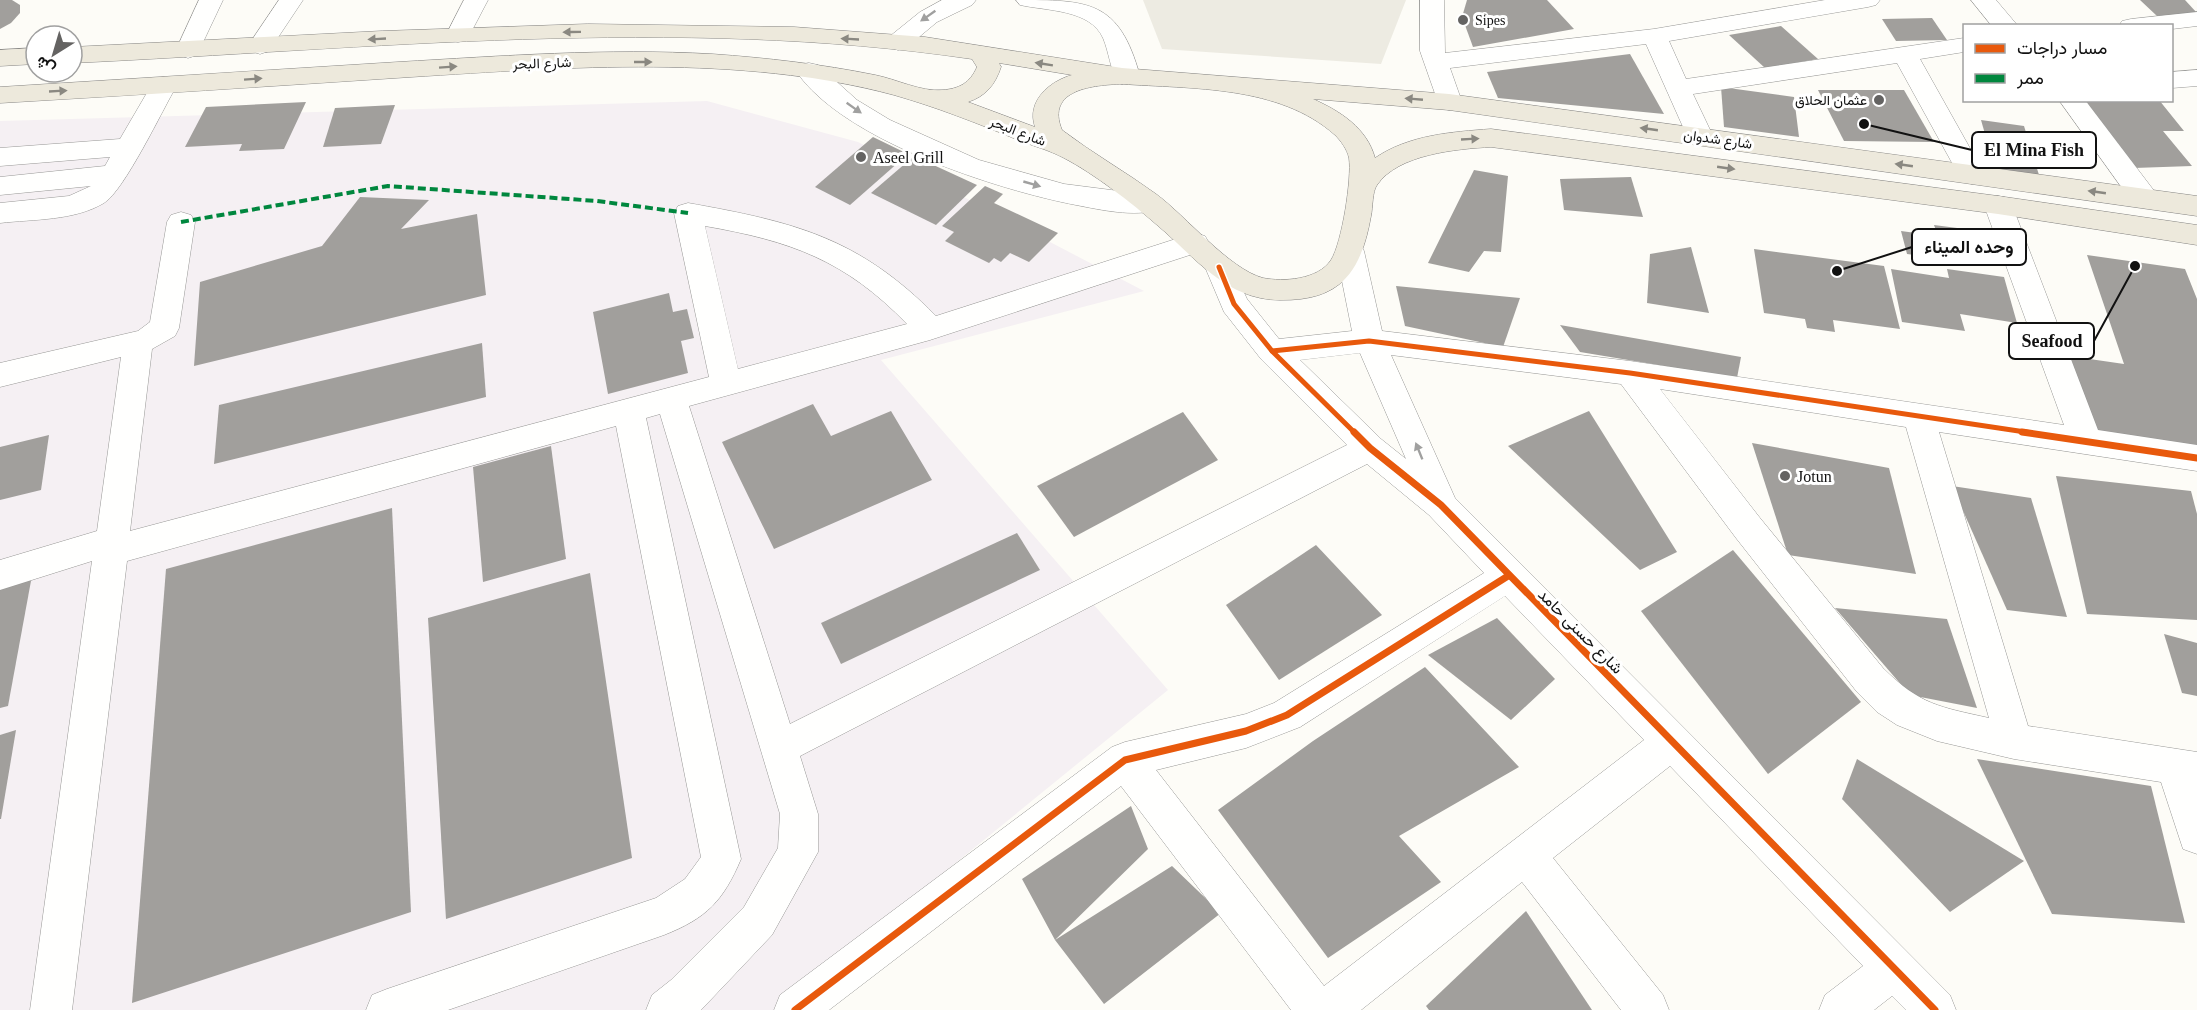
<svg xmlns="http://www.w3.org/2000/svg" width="2197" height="1010" font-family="'Times New Roman',Vazirmatn,serif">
<rect width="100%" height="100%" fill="#fdfcf7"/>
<polygon fill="#f5f0f3" points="707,101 858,142 1144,291 881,360 1168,690 775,1010 0,1010 0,121"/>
<polygon fill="#edebe2" points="1143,0 1406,0 1381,64 1162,49"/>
<g fill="#a19f9c">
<polygon points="0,0 12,0 20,5 20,13 11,23 0,29"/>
<polygon points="1467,0 1547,0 1574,29 1473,47 1462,17"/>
<polygon points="2140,0 2185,0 2197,13 2157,16"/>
<polygon points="1932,18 1947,40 1896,41 1882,19"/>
<polygon points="1781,26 1818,59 1765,68 1729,35"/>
<polygon points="1630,54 1664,114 1498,98 1487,72"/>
<polygon points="1721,87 1794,97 1799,137 1724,127"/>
<polygon points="1818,90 1904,90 1934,142 1844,141"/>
<polygon points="2081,100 2159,100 2184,131 2163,131 2192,166 2134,168"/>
<polygon points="306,102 284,149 239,151 242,144 185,147 206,107"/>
<polygon points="395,105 381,144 323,147 335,108"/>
<polygon points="1981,120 2024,126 2039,175 1995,169"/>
<polygon points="873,137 908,154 850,205 815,187"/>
<polygon points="914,156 977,185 936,225 871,193"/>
<polygon points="1474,170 1508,176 1501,252 1484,251 1469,272 1428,263"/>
<polygon points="1631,177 1643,217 1564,210 1560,179"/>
<polygon points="985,186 1003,194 994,203 1058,233 1029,262 1010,253 1001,262 994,258 989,263 945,241 954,232 942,226"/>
<polygon points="360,197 429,200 401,229 477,214 486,295 194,366 200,282 322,246"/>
<polygon points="1934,225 1988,232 2000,266 1907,254 1901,231 1938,236"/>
<polygon points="1691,247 1709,313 1647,303 1650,254"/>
<polygon points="1754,249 1884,266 1900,329 1833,320 1835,332 1807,328 1805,319 1764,313"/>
<polygon points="2087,255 2185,269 2197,299 2197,455 2095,439 2069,356 2124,364"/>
<polygon points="1891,269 1949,278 1947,269 2004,277 2017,323 1960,314 1965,331 1902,322"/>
<polygon points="1396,286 1520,298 1503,347 1405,326"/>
<polygon points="669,293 673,312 687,309 694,338 681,341 688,373 608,394 593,312"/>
<polygon points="1560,325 1741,357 1737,378 1580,352"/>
<polygon points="482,343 486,397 214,464 219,405"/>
<polygon points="813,404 831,436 891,411 932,480 774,549 722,442"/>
<polygon points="1589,411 1677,552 1640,570 1508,446"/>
<polygon points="1183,412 1218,460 1074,537 1037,486"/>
<polygon points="49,435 41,490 0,500 0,447"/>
<polygon points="1752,443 1889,468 1916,574 1788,555"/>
<polygon points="551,446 566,559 483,582 473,467"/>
<polygon points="2056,476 2191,491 2197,514 2197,620 2087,614"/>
<polygon points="1952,486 2031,498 2067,617 2007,610"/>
<polygon points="392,508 411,912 132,1003 166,569"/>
<polygon points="1017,533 1040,570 841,664 821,623"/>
<polygon points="1316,545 1382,615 1279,680 1226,605"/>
<polygon points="1733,550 1861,702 1768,774 1641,611"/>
<polygon points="33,570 8,706 0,708 0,578"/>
<polygon points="590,573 632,858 446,919 428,618"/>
<polygon points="1835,608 1947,619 1977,708 1910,695"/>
<polygon points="1497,618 1555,679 1511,720 1428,655"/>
<polygon points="2164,634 2197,643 2197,696 2182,693"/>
<polygon points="1425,667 1519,767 1399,836 1441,882 1328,958 1218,810 1313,741"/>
<polygon points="16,730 1,819 0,819 0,735"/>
<polygon points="1857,759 2024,861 1950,912 1842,799"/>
<polygon points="1977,759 2151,786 2185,923 2052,914"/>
<polygon points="1131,806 1148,849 1055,940 1172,866 1221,913 1104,1004 1055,940 1022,879"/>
<polygon points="1526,911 1592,1010 1429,1010 1426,1006"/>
</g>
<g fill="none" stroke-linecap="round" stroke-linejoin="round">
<defs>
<g id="minor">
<polygon points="199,0 223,0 197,55 188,58 179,55 176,50"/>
<polygon points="279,0 303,0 269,51 260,54 251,51 248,46"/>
<polygon points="464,0 488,0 467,40 458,42 449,40 446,35"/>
<polygon points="942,0 976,0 972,5 937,22 907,47 898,50 889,47 886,42 889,37 920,12"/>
<path d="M1016 0C1089 0 1119 0 1140 76L1136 82 1127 84 1118 82C1110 69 1109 52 1103 38 1090 9 1046 11 1020 5Z"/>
<polygon points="1420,0 1444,0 1445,53 1654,29 1825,0 1880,0 1876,5 1868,7 1669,41 1686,79 1964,38 1964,52 1920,59 1985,175 1982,181 1972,184 1962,181 1897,63 1693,94 1713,136 1709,142 1700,145 1691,142 1687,136 1646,44 1450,68 1462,102 1458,108 1449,110 1440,108 1420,51"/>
<polygon points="1971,0 1996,0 2018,26 1992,26"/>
<polygon points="2197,12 2197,26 2172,29 2172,26 2119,26 2122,21 2131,19"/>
<path d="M809 63 818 65 857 100 890 120 979 160 1064 184 1158 196 1162 203 1158 210C1133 217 1102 210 1076 205 998 190 842 140 796 71L800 65Z"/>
<polygon points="2197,70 2197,86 2172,88 2172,72"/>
<path d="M164 77 173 79 177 85C163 109 124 191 104 203 74 221 34 219 0 223V203L69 196 91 186 0 195V177L105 166 110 157 0 166V148L120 139 155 79Z"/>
<polygon points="2059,100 2085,100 2155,192 2159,199 2155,206 2145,208 2135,206"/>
<path d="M1998 196 2008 198 2012 205 2098 430 2197 445V471L1939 432 2028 726 2197 752V854L2183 849 2161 782 2014 759 1937 741 1897 725 1877 712 1857 692 1736 538 1621 384 1391 355 1455 498 1950 995 1956 1010H1906L1892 996 1874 1010H1819L1825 995 1863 966 1670 766 1553 858 1663 995 1669 1010H1621L1522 882 1361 1010H1291L1121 786 829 1010H774L780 995 1112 747 1125 742 1246 714 1274 703 1484 573 1429 515 1367 464 800 756 818 814V852L772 935 701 1010H646L652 995 671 980 744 907 778 848 780 814 660 414 646 418 741 859C723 901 707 918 664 935L448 1010H366L372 995 387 989 656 898 685 879 701 857 616 426 127 561 72 1010H30L92 561 0 590V560L97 531 121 357 0 387V363L138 331 150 322 167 222 171 215 181 212 191 215 195 222 179 328 175 336 152 349 130 531 709 377 674 213 678 206 688 203C794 222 858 237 936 316L1185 236 1195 233 1205 236 1209 243 1205 250 930 340 689 406 790 724 1347 445 1261 359 1224 312 1205 267 1209 260 1219 257 1229 260 1247 299 1279 339 1352 331 1336 251 1340 244 1350 241 1360 244 1364 251 1382 331 1630 361 2064 425 1984 205 1988 198ZM705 226C791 241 845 260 907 324L738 369ZM1360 353 1406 459 1381 439 1300 360ZM1660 389 1906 427 1989 718C1940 707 1920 705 1883 668L1760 518ZM1505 596 1644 740 1324 986 1156 770 1246 748 1300 727Z"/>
</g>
<g id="major">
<path d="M588 24 794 27 925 37 1122 68 1449 94 2197 196V216L1449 110 1313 99C1340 111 1367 128 1375 158 1409 135 1451 132 1491 129L1998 196 2197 225V245L1998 214 1491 147C1457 149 1398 154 1377 185 1372 192 1373 207 1371 216 1361 272 1341 301 1280 300 1226 300 1195 257 1157 225 1132 203 1093 173 1064 158 1049 150 1033 146 1018 140 977 123 936 107 894 95 740 54 568 67 411 77 274 86 137 95 0 103V87C133 79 265 70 398 62 502 56 607 48 712 54 767 58 821 64 875 75 896 79 921 92 942 90 959 89 970 83 977 67L972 59C675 15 371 49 72 63V47L382 31ZM999 63 1072 75C1050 81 1026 101 1035 127L968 102C986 96 995 85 1001 67ZM1122 84C1192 89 1279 85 1335 135 1341 141 1347 149 1349 158 1352 178 1342 243 1331 260 1318 280 1283 282 1263 278 1229 269 1186 216 1156 194 1126 172 1092 153 1062 130 1045 89 1094 85 1122 84Z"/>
<polygon points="36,48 36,64 0,66 0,50"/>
</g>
</defs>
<use href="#minor" stroke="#979795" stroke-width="1"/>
<use href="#major" stroke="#858482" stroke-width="1"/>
<use href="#minor" fill="#fffffe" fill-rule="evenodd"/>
<use href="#major" fill="#ede9dc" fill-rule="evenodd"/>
<polyline stroke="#00873e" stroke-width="4" stroke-dasharray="8 4" stroke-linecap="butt" points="181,222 388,186 597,201 688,213"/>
<defs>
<g id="cycleway-far1">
<polyline points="1219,267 1234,304 1272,351 1355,433"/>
<polyline points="1272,351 1369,341 1630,373 2032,433"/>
</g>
<g id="cycleway">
<polyline points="1354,432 1370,448 1441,505 1935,1010"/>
<polyline points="2022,432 2197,458"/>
<polyline points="795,1010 1125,760 1246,731 1287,715 1508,576"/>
</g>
</defs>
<use href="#cycleway-far1" stroke="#fff" stroke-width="8"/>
<use href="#cycleway" stroke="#fff" stroke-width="10"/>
<use href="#cycleway-far1" stroke="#e8590c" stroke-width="5"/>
<use href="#cycleway" stroke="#e8590c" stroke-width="7"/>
</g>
<defs><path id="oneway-solid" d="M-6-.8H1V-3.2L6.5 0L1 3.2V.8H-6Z" transform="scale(1.5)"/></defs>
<g fill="#a0a09f">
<use href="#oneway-solid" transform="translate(928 16) rotate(145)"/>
<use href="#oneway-solid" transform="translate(854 108) rotate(35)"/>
<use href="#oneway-solid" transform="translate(1032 184) rotate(16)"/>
<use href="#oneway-solid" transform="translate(1419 451) rotate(-112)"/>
</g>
<g fill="#8a8881">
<use href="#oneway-solid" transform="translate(572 32) rotate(179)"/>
<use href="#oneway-solid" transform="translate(377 39) rotate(177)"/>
<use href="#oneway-solid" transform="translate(850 39) rotate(-177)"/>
<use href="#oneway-solid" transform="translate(643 62)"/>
<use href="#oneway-solid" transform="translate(1044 64) rotate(-171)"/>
<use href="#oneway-solid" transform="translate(448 67) rotate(-4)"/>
<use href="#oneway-solid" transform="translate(253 79) rotate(-4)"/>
<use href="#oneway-solid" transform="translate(58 91) rotate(-3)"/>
<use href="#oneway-solid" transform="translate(1414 99) rotate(-175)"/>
<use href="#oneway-solid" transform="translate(1649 129) rotate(-172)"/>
<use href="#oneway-solid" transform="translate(1470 139) rotate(-3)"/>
<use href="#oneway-solid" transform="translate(1904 165) rotate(-172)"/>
<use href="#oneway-solid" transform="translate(1726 168) rotate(8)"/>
<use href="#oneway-solid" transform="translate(2097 192) rotate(-172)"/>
</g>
<g fill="#646362" stroke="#fff" stroke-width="2">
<circle cx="1463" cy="20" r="6"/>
<circle cx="1879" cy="100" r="6"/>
<circle cx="861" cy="157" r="6"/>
<circle cx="1785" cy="476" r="6"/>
</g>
<g text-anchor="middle" stroke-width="6" stroke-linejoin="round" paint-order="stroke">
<g font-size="14" fill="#111" stroke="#fff" text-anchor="start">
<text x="1475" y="25">Sipes</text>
<text x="1867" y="105" text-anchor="end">عثمان الحلاق</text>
</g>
<g font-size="14" fill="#111" stroke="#fff">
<text transform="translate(542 63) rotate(-2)" y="5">شارع البحر</text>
<text transform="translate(1018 131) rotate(21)" y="5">شارع البحر</text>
<text transform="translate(1718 139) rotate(8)" y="5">شارع شدوان</text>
</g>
<g font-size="16" fill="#111" stroke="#fff" text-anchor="start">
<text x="873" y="163">Aseel Grill</text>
<text x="1797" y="482">Jotun</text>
</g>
<g font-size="16" fill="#111" stroke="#fff">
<text transform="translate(1581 631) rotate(45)" y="6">شارع حسنى حامد</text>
</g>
</g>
<path fill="none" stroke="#111" stroke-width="2" d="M1864 124L1972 150M1837 271L1912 247M2135 266L2094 341"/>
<g fill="#111" stroke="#fff" stroke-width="2">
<circle cx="1864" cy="124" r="6"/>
<circle cx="1837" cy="271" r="6"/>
<circle cx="2135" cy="266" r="6"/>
</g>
<g fill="#fff" stroke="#111" stroke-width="2">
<rect x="1972" y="132" width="124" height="36" rx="6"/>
<rect x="1912" y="229" width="114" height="36" rx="6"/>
<rect x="2009" y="323" width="85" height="36" rx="6"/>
</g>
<g font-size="18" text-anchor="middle" font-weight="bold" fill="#111">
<text x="2034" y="156">El Mina Fish</text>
<text x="1969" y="253">وحده الميناء</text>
<text x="2052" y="347">Seafood</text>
</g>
<rect x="1963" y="24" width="210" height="78" fill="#ffffff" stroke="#a0a0a0" stroke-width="1.5"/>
<rect x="1975" y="44" width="30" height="9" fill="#e8590c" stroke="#a0a0a0" stroke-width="1.5"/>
<text x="2017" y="54" font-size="18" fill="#111111">مسار دراجات</text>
<rect x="1975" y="74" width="30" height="9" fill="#00873e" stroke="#a0a0a0" stroke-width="1.5"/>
<text x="2017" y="84" font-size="18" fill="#111111">ممر</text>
<g transform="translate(54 54) rotate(217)"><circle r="28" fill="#ffffff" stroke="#a0a0a0" stroke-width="1.5"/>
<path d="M0-4.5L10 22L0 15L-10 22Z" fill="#646362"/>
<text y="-9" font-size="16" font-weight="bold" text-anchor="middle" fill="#111111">ش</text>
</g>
</svg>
